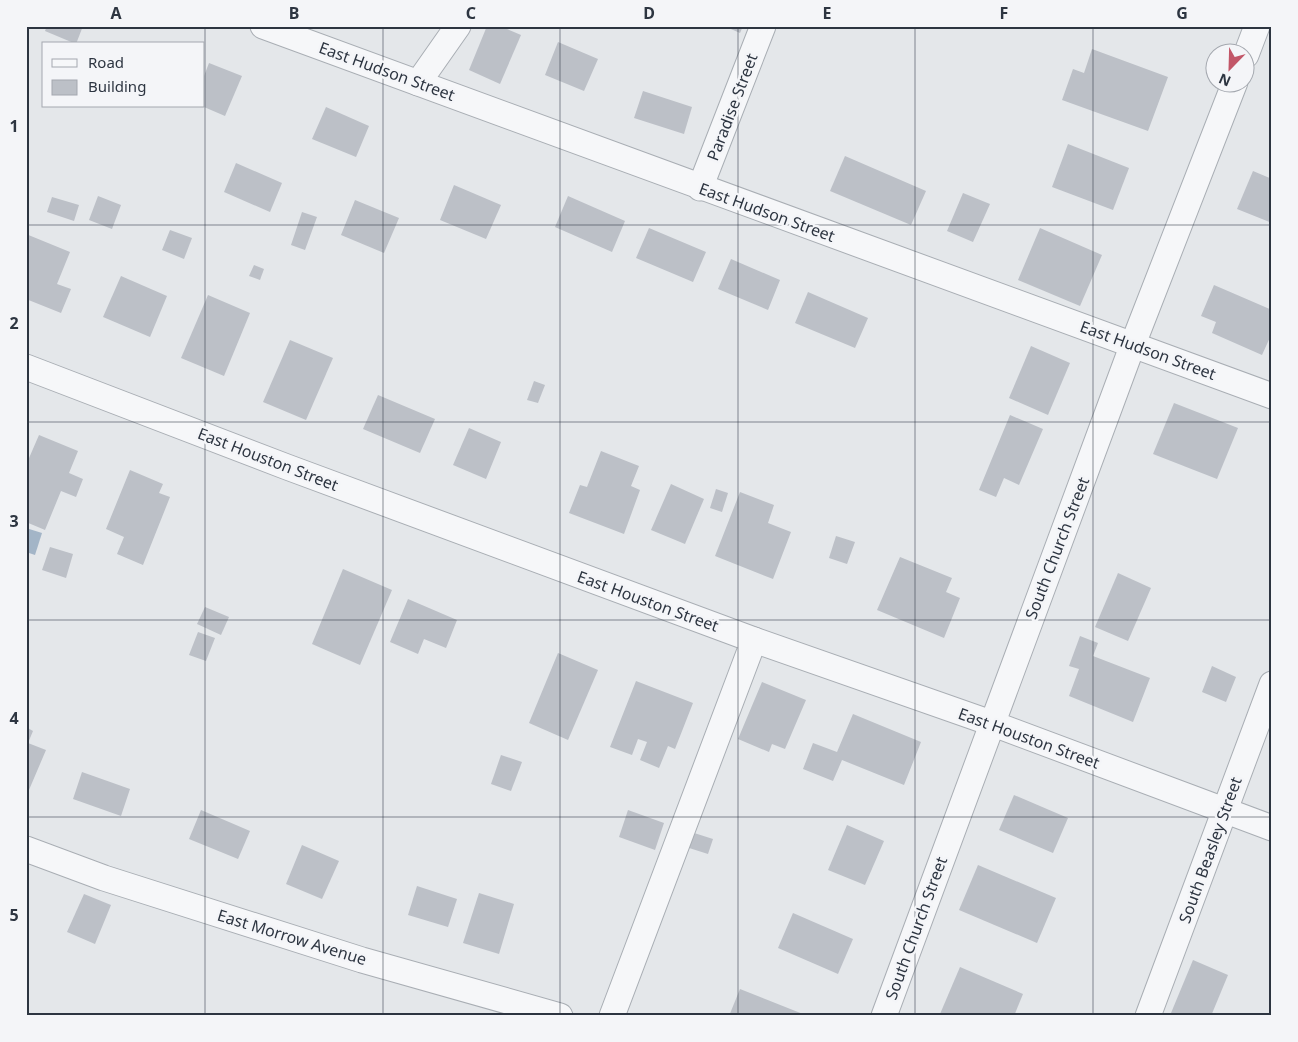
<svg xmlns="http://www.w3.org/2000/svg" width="1298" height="1042" font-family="'Noto Sans',sans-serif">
<rect width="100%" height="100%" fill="#e4e7ea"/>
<polygon fill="#a3b5c7" points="26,528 42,533 35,555 26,552"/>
<g fill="#bcc0c7">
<polygon points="47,26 83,26 76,44 45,31"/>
<polygon points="487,26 500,26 521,35 500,84 469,70"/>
<polygon points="724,26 743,26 740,33"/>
<polygon points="558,42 598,59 584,91 545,75"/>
<polygon points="1092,49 1168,77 1148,131 1062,100 1073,69 1084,73"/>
<polygon points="209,63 242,76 225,116 204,107 204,76"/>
<polygon points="643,91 692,107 684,134 634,118"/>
<polygon points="326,107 369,126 356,157 312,139"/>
<polygon points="1068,144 1129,168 1113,210 1052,187"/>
<polygon points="845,156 926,191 911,225 830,191"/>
<polygon points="236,163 282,183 270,212 224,192"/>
<polygon points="1253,171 1272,179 1272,223 1237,209"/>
<polygon points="454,185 501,205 486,239 440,220"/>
<polygon points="963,193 990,204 973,242 947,231"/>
<polygon points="98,196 121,205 112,229 89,220"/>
<polygon points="568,196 625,221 612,252 555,227"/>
<polygon points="52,197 79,205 74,221 47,212"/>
<polygon points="355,200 399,218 384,253 341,235"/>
<polygon points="302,212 317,217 305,250 291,245"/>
<polygon points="649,228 706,252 693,282 636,258"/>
<polygon points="1040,228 1102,255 1080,306 1018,280"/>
<polygon points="170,230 192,238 184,259 162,250"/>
<polygon points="26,234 70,252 57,284 71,289 61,313 26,299"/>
<polygon points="731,259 780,280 768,310 718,289"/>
<polygon points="254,265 264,269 260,280 249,276"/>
<polygon points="121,276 167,296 150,337 103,317"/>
<polygon points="1214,285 1272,310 1272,333 1262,355 1212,333 1216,322 1201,316"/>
<polygon points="808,292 868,318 855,348 795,323"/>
<polygon points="208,295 250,313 224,376 181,358"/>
<polygon points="290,340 333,358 306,420 263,402"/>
<polygon points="1031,346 1070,363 1048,415 1009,398"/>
<polygon points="534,381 545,385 538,403 527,400"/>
<polygon points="378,395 435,419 420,453 363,429"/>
<polygon points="1174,403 1238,428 1217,479 1153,454"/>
<polygon points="1010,415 1043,429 1019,485 1004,478 996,497 979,490"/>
<polygon points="469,428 501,442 486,479 453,465"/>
<polygon points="39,435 78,451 69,473 83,479 76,497 61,491 45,530 26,522 26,465"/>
<polygon points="601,451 639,466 631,486 640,490 624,534 569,513 580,485 587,487"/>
<polygon points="130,470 163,484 159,493 170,497 143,565 117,554 124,537 106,529"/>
<polygon points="671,484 704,499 685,544 651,530"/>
<polygon points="716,489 728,493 722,512 710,508"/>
<polygon points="740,492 774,505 768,523 791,532 773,579 715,556"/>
<polygon points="836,536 855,542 847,564 829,558"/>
<polygon points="50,547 73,554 66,578 42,570"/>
<polygon points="900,557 952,578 946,592 960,598 944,638 877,610"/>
<polygon points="343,569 392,590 360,665 312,644"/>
<polygon points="1118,573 1151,588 1128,641 1095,627"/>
<polygon points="408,599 457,620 446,648 424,639 418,654 390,642"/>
<polygon points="205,607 229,617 221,635 197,624"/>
<polygon points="198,632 215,638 206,661 189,655"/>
<polygon points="1080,636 1098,643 1093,656 1150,678 1133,722 1069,696 1079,669 1069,666"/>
<polygon points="558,653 598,670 568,740 529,723"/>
<polygon points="1212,666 1236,677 1226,702 1202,692"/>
<polygon points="636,681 693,703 675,749 668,746 659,768 640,760 647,742 638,739 632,755 610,747"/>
<polygon points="762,682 806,700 785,749 772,744 769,752 738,739"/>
<polygon points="853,714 921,742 904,785 842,760 833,781 803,769 813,743 837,752"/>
<polygon points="26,727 33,731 28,743 46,750 26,797"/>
<polygon points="501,755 522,762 511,791 491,784"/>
<polygon points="82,772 130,789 121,816 73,799"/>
<polygon points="1014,795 1068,818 1053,853 999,830"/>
<polygon points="201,810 250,831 238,859 189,839"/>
<polygon points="628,810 664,823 655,850 619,837"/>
<polygon points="847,825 884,841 865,885 828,870"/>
<polygon points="691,832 713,839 708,854 686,847"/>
<polygon points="302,845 339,861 322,899 286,884"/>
<polygon points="978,865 1056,898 1037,943 959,910"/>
<polygon points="417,886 457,899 448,927 408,915"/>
<polygon points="479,893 514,904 499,954 463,943"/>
<polygon points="84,894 111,905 95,944 67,932"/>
<polygon points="793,913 853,939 838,974 778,948"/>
<polygon points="1193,960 1228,975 1211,1016 1178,1016 1171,1013"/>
<polygon points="960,967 1023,994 1014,1016 944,1016 940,1014"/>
<polygon points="740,989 808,1016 729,1016"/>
</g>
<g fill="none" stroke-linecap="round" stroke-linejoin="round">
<defs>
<g id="minor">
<polyline points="263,26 1272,396"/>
<polyline points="1246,55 1257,26"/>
<polyline points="418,83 458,26"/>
<polyline points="700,188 763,26"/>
<polyline points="26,367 287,467 754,640 991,723 1272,828"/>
<polyline points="26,849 104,878 362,960 560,1016"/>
<polyline points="612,1016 754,640"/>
<polyline points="884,1016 1133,344 1235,82"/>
<polyline points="1148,1016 1272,684"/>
</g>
</defs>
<use href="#minor" stroke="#a9aeb4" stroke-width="27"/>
<use href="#minor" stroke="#f6f7f9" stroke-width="25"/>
</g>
<path fill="none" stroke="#2d3541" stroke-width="1" stroke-opacity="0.55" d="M205 26V1016M383 26V1016M560 26V1016M738 26V1016M915 26V1016M1093 26V1016M26 225H1272M26 422H1272M26 620H1272M26 817H1272"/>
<g text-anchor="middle" stroke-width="5" stroke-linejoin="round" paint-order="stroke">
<g font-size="16" fill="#2d3541" stroke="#f4f5f8">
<text transform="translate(387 71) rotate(20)" y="6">East Hudson Street</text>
<text transform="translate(732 107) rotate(-69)" y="6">Paradise Street</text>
<text transform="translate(767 212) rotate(20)" y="6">East Hudson Street</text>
<text transform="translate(1148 350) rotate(20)" y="6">East Hudson Street</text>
<text transform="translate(268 459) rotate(21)" y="6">East Houston Street</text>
<text transform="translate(1057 548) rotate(-69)" y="6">South Church Street</text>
<text transform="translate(648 601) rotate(20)" y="6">East Houston Street</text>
<text transform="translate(1029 738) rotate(20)" y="6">East Houston Street</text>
<text transform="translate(1210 850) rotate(-70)" y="6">South Beasley Street</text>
<text transform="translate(916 928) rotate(-70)" y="6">South Church Street</text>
<text transform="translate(292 937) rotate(17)" y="6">East Morrow Avenue</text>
</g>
</g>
<rect width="1298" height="1042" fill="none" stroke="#f4f5f8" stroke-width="55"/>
<rect x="42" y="42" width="162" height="65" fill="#f4f5f8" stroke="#a4a8af"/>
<rect x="52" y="59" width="25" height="8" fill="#f6f7f9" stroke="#a4a8af"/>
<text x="88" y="68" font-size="15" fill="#2d3541">Road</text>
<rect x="52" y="80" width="25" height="15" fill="#bcc0c7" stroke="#a4a8af"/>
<text x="88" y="92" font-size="15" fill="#2d3541">Building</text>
<g transform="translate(1230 68) rotate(203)"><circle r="24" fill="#f4f5f8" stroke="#a4a8af"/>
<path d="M0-4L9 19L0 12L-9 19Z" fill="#c25668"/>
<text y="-8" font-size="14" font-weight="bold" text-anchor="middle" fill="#2d3541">N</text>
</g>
<rect x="28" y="28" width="1242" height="986" fill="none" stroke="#2d3541" stroke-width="2"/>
<g font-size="16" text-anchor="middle" font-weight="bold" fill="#2d3541">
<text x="116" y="19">A</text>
<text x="294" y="19">B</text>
<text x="471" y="19">C</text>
<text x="649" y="19">D</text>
<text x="827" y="19">E</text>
<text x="1004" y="19">F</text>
<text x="1182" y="19">G</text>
<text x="14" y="132">1</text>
<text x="14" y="329">2</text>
<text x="14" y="527">3</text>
<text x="14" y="724">4</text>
<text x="14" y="921">5</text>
</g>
</svg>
